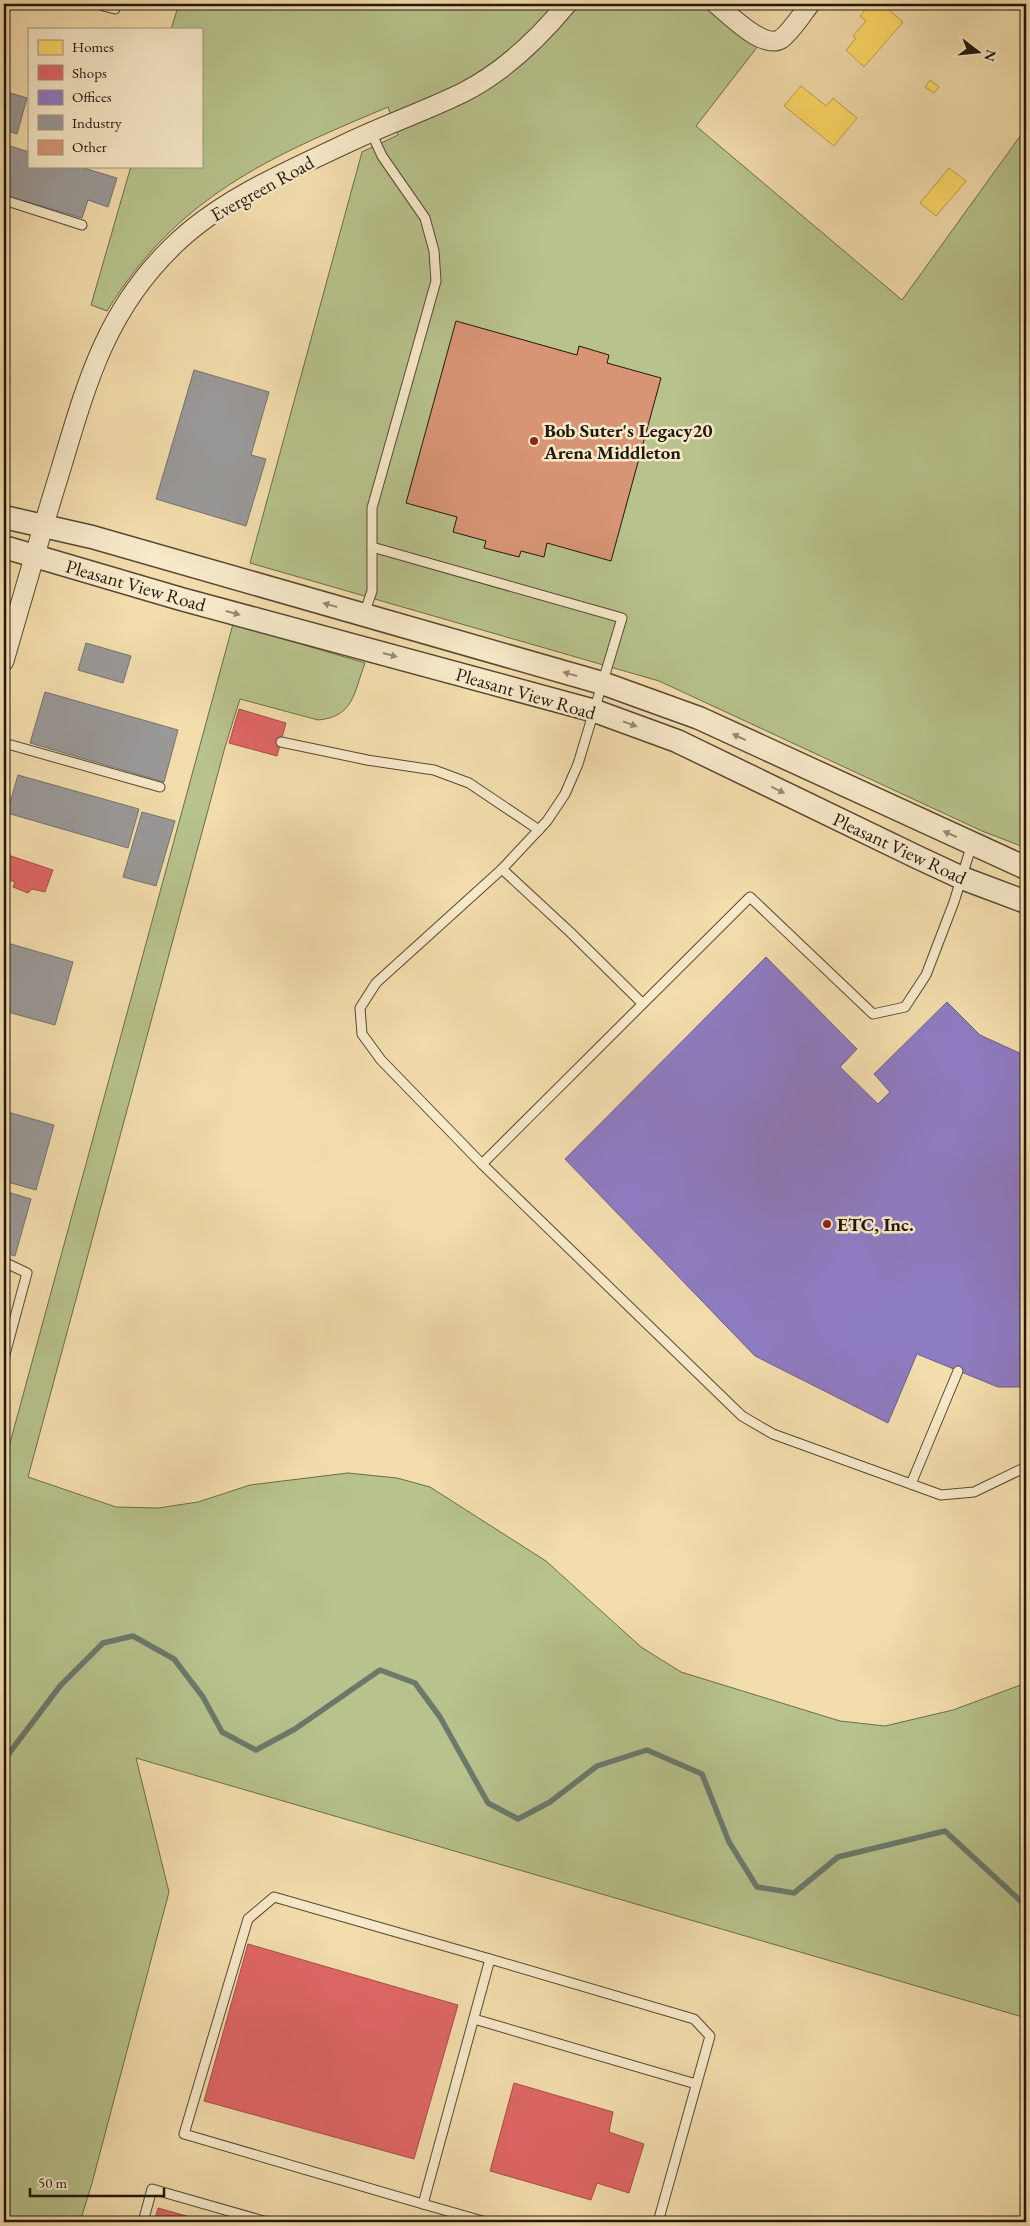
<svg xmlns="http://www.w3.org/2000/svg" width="1030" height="2226" font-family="'EB Garamond',serif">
<rect width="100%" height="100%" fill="#f3ddac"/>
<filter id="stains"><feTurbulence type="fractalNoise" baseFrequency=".004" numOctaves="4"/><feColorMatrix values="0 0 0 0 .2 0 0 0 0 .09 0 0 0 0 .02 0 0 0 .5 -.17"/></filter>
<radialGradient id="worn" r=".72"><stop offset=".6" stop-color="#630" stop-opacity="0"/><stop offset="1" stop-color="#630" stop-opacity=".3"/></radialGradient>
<g fill="#b7c28c" stroke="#6c6c4c">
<path d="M179 4H708L758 46 696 126 902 300 1026 128V848L982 831 659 681 250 563 362 152 398 135 388 107C269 157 178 196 107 311L91 305 131 166H201V29H171Z"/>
<path d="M233 624 365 663C354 692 354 717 318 720L240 699 225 747 28 1477 116 1507 158 1508 198 1502 250 1485 348 1473 397 1478 430 1487 546 1561 641 1647 681 1672 840 1721 885 1726 953 1710 1026 1683V2018L136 1758 169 1892 92 2183 80 2222H4V1465Z"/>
</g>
<g fill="#ffd966" stroke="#bc9f4b">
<polygon points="870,4 882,4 903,22 864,67 846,50 856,38 853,36 866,21 860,16"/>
<polygon points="930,80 939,87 934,93 925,87"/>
<polygon points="801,86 826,106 833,98 857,118 834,146 784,106"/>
<polygon points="949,168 966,181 936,216 920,203"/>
</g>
<g fill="#e06666" stroke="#a74e4b">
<polygon points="239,709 286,723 277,756 229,743"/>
<polygon points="5,854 53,870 45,892 32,889 28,893 13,887 15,882 4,878"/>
<polygon points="248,1944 458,2005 414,2159 204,2101"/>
<polygon points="514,2083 613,2112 609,2132 644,2144 629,2193 597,2183 591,2200 490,2171"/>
<polygon points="158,2208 208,2222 154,2222"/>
</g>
<polygon fill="#8e7cc3" stroke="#6d5e8c" points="766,957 857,1049 840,1067 878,1104 890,1092 874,1074 947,1002 980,1035 1026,1056 1026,1387 998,1387 917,1354 888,1423 755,1356 565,1159"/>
<g fill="#999" stroke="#75726f">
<polygon points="4,91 27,98 17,134 4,130"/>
<polygon points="4,144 29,152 29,166 77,166 117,178 108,207 88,200 82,218 4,195"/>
<polygon points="194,370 269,392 251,455 266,459 246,526 156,499"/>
<polygon points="86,643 131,656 123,683 78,670"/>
<polygon points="45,692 178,730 164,782 30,743"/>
<polygon points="18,775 139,809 128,848 7,813"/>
<polygon points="142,812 175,821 156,886 123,877"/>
<polygon points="4,942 73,962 55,1025 4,1011"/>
<polygon points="4,1111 54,1125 36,1190 4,1181"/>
<polygon points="4,1191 31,1199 15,1256 4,1253"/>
</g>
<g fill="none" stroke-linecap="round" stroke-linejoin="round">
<polyline stroke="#6a796c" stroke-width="5.5" points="4,1760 60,1686 103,1643 133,1636 174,1659 203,1697 222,1732 256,1750 295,1729 380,1670 415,1683 440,1717 488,1803 518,1819 550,1802 597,1766 647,1750 702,1774 729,1842 757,1887 794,1893 838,1857 945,1831 1026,1906"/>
</g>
<polygon fill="#d89576" stroke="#21170d" points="456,321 577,355 579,346 609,355 607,363 661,378 611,561 547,543 544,557 521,551 519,557 484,548 486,541 453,532 457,517 406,503"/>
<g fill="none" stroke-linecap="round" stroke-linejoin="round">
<defs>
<g id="service">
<polyline points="96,4 115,9"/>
<polyline points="4,200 82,225"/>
<polyline points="372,547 622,618 578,764 565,794 547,821 502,869 376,983 360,1008 362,1034 381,1060 482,1164"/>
<polyline points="364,614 372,591 372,508 436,281 434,251 425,218 382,156 371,132"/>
<polyline points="281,742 367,760 434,770 469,783 539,830"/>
<polyline points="4,743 160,787"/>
<polyline points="972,844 954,902 926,975 905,1007 873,1014 750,897 482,1164 742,1416 773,1434 941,1495 974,1492 1026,1467"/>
<polyline points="502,869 570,932 642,1003"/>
<polyline points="4,1262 27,1273 4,1358"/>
<polyline points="911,1484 958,1371"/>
<polyline points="474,2019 696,2084"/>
<polyline points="423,2204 184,2134 248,1919 274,1897 490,1959"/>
<polyline points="143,2222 152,2189 267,2222"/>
<polyline points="486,2222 423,2204 490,1959 694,2019 710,2036 658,2222"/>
</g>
<g id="minor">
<path d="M716 4C729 14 763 50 781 39 790 33 803 13 810 4"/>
<path d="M4 661C22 599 40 536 59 475 86 386 104 313 173 246 220 200 284 173 343 145 382 126 423 112 462 93 502 73 538 39 567 4"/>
</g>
<g id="tertiary">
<polyline points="4,517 92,537 602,683 699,718 1026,868"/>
<polyline points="4,547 181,599 595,711 677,741 919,858 962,878 1026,902"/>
</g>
</defs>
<use href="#service" stroke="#564835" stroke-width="11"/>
<use href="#minor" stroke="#564835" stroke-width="21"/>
<use href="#tertiary" stroke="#564835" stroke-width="25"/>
<use href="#service" stroke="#f7e9c9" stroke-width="9"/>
<use href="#minor" stroke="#f7e9c9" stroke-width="19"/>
<use href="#tertiary" stroke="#f7e9c9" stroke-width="22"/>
</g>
<defs><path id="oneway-solid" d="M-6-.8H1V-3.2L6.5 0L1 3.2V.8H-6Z" transform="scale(1.25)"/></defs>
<g fill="#978a74">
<use href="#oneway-solid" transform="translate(330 605) rotate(-164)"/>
<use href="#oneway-solid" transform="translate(233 613) rotate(15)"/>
<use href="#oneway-solid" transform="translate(390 655) rotate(15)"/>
<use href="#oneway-solid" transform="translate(570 674) rotate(-164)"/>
<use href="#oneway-solid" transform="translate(630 724) rotate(20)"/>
<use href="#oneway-solid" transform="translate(739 737) rotate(-155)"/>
<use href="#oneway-solid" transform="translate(778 790) rotate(26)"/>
<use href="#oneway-solid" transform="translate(950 834) rotate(-156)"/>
</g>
<g fill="#8f2418" stroke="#f7e9c9" stroke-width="2">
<circle cx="534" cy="441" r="5"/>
<circle cx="827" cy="1224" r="5"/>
</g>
<g text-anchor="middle" stroke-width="5" stroke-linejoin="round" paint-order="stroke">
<g font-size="19" fill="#21170d" stroke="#f7e9c9">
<text transform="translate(262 188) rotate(-29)" y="7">Evergreen Road</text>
<text transform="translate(136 585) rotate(16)" y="7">Pleasant View Road</text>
<text transform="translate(526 693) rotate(16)" y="7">Pleasant View Road</text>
<text transform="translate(900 848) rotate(25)" y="7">Pleasant View Road</text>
</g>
<g font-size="19" font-weight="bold" fill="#21170d" stroke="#f7e9c9" text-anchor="start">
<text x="544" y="437">Bob Suter's Legacy20<tspan x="544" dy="22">Arena Middleton</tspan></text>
<text x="837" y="1231">ETC, Inc.</text>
</g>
</g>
<rect width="1030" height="2226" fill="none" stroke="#f3ddac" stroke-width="20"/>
<rect x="5" y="5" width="1020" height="2216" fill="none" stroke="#21170d" stroke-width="2.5"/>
<rect x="10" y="10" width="1010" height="2206" fill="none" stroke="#21170d"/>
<rect x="28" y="28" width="175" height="140" fill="#f7e9c9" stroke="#a1957e"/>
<rect x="38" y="40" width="25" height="15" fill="#ffd966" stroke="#a1957e"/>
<text x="72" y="52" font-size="15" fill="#21170d">Homes</text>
<rect x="38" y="65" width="25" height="15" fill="#e06666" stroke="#a1957e"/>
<text x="72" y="78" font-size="15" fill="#21170d">Shops</text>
<rect x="38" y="90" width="25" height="15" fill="#8e7cc3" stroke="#a1957e"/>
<text x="72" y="102" font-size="15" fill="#21170d">Offices</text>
<rect x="38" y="115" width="25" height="15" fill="#999999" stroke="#a1957e"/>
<text x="72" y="128" font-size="15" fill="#21170d">Industry</text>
<rect x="38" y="140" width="25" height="15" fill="#d89576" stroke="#a1957e"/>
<text x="72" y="152" font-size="15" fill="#21170d">Other</text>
<g transform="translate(978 52) rotate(106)" stroke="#f7e9c9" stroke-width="4" paint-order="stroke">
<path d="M0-4L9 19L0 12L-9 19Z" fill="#21170d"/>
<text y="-8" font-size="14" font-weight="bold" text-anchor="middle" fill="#21170d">N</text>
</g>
<path d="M30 2188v8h134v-8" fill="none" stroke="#21170d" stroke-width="2.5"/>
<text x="38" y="2188" font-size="15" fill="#21170d" stroke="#f7e9c9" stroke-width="4" paint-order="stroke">50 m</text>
<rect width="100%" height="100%" filter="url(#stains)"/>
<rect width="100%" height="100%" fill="url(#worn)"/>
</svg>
